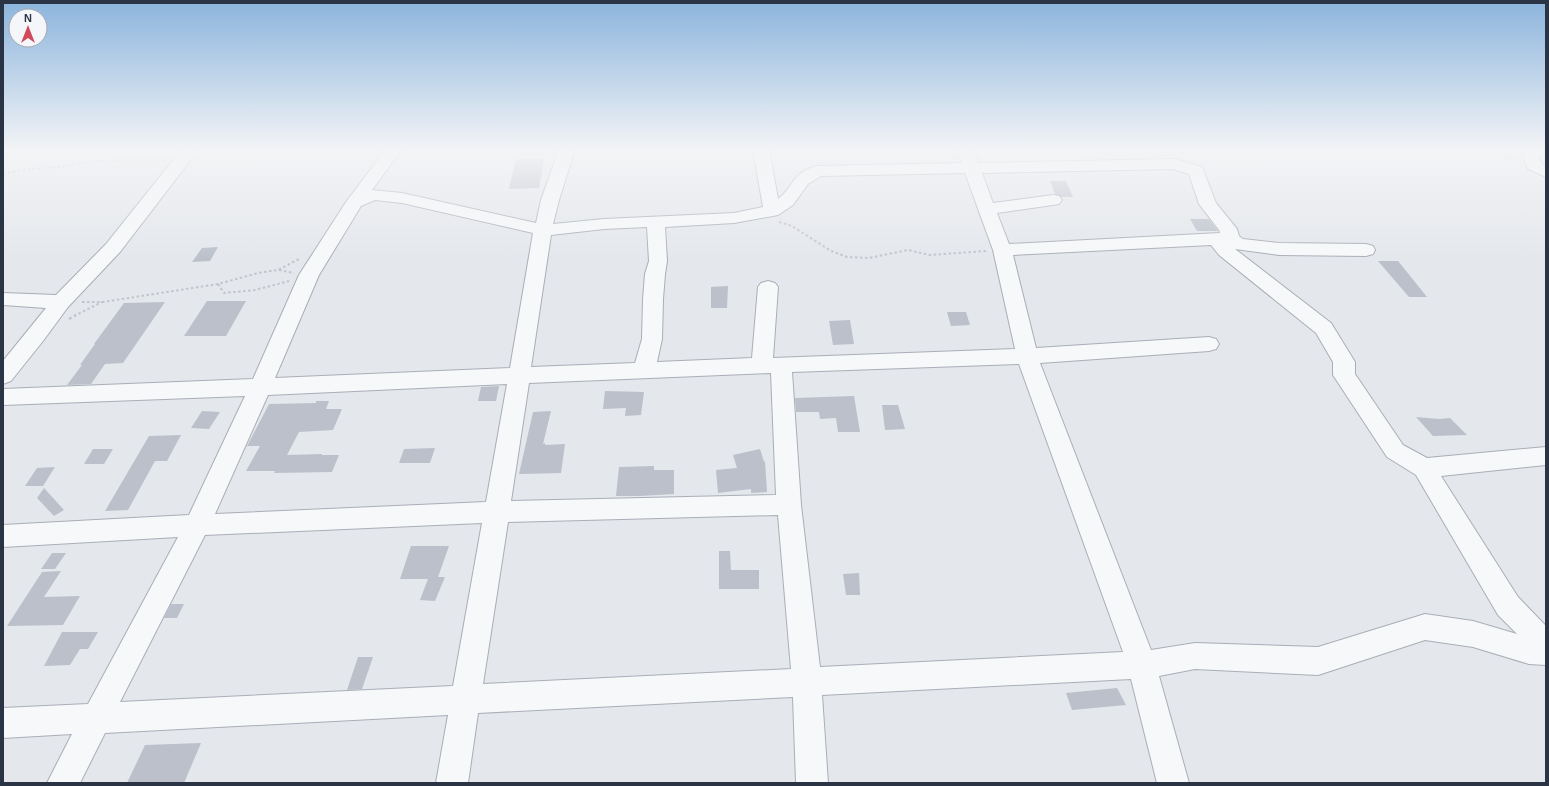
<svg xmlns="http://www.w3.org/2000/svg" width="1549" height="786" font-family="Arial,sans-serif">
<rect width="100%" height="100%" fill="#e4e7ec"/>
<g fill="#bbc0ca">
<polygon points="516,159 544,159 539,188 509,189"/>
<polygon points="1050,181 1066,181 1073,197 1061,197 1055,194"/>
<polygon points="1190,219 1209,219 1218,231 1197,231"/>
<polygon points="218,247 210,261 192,262 202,248"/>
<polygon points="1378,261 1398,261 1427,297 1409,297"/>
<polygon points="728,286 727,308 711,308 711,287"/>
<polygon points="207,301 246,301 226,336 184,336"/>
<polygon points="165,302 123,363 105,364 91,384 67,385 82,365 80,365 95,344 94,344 124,303"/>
<polygon points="947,312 966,312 970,325 951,326"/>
<polygon points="850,320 854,344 833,345 829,321"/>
<polygon points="499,386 496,401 478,401 481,387"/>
<polygon points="605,391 644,392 641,415 625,416 626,408 603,409"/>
<polygon points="854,396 860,432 838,432 836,418 820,419 819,412 796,412 795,398"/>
<polygon points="316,401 329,401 326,409 342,409 333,430 299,432 287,455 322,454 322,455 339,455 332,472 274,473 275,471 246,471 260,446 247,446 269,404 316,403"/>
<polygon points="882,405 898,405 905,429 885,430"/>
<polygon points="202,411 220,412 209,429 191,428"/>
<polygon points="551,411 543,444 545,443 545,445 565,444 561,473 519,474 533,412"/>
<polygon points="1416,417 1439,419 1450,418 1467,435 1433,436"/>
<polygon points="181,435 167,461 155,461 128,510 105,511 149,436"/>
<polygon points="435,448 430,463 399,463 404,449"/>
<polygon points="93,449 113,449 104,464 84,464"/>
<polygon points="760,449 764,462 765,461 767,492 751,493 751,489 718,493 716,470 737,468 733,455"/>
<polygon points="654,466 654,470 674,470 674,494 640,496 616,496 619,467"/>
<polygon points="55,467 43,486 25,486 37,468"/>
<polygon points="44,488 64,510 54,516 37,498"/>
<polygon points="411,546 449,546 438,577 445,577 435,601 420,600 428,579 400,579"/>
<polygon points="719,551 730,551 731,570 759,570 759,589 719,589"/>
<polygon points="52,553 66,553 55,569 41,569"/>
<polygon points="61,571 44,597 80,596 63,625 7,626 42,572"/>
<polygon points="859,573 860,595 846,595 843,574"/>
<polygon points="171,604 184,604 177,618 164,618"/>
<polygon points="62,632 98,632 88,649 80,649 70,665 44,666"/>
<polygon points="358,657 373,657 362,689 347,690"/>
<polygon points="1117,688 1126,705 1072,710 1066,693"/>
<polygon points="201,743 184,783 127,783 145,745"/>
</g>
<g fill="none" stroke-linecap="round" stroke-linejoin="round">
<defs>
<g id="minor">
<polygon points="182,149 199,149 120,252 68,307 43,341 11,381 3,384 3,361 46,308 3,305 3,293 56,295 106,244"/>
<path d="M386 149H402L372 190 402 193 536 223 541 200 559 149H575L559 200 553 224 604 219 734 213 763 207 753 149H769L778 199C794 187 792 172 817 166L962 163 957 149H973L978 163 1174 159 1202 167 1216 203 1237 229 1239 236 1243 239 1279 243 1366 244 1373 246 1375 250 1373 254 1366 256 1279 255 1235 249 1331 323 1355 362V374L1403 445 1427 458 1546 447V465L1441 476 1518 597 1546 626V665L1529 664 1473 647 1425 640 1318 675 1195 669 1159 676 1189 783H1157L1131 679 822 695 828 783H796L793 697 478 713 468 783H436L448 715 105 733 80 783H47L72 734 3 738V708L88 704 178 537 3 547V525L189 515 245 396 3 405V389L253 379 299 275 346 202ZM1173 169 1189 174 1199 204 1219 230 1220 233 1009 244 997 213 1053 205 1059 204 1062 200 1059 196 1053 195 993 203 982 173ZM965 173 993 250 1015 349 773 358 778 287 775 283 768 281 761 283 758 287 752 358 657 362 662 339 663 299 665 274 667 261 665 227 734 223 778 215 793 205 808 184 821 176ZM375 200 402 203 533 233 510 368 275 378 319 275 361 206ZM647 227 649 261 645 274 643 299 642 339 635 363 531 367 551 235 604 229ZM1211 245 1219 255 1316 333 1333 362V375L1387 457 1416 475 1498 615 1517 634 1473 621 1425 614 1318 647 1195 643 1151 650 1040 363 1209 351 1216 349 1219 344 1216 339 1209 337 1036 348 1013 255ZM1019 364 1123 652 820 667 801 505 792 372ZM771 373 776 495 511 501 529 383ZM507 384 486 502 215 514 268 395ZM778 515 791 669 483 684 508 522ZM482 523 453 686 120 702 205 535Z"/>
<polygon points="1526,149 1546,149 1546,155 1539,156 1541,163 1546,166 1546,177 1528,169 1523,156"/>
</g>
</defs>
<use href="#minor" stroke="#a9aeb7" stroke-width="2"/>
<g stroke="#c2c5cb" stroke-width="2" stroke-dasharray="2.5 2.5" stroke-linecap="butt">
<polyline points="1494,149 1505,157 1517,161"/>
<polyline points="3,174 22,170 58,167 94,161 164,160"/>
<polyline points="779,222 792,226 831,251 847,257 869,258 908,250 930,255 986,251"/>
<polyline points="279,270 294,273"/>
<polyline points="218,284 224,293 255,290 289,281"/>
<polyline points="82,302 103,302 218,284 258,273 278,270 299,259"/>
<polyline points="74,316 102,302"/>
</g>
<polyline stroke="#c2c5cb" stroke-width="2.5" stroke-dasharray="3 3" stroke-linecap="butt" points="69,319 76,315"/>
<use href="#minor" fill="#f7f8fa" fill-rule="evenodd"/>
</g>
<linearGradient id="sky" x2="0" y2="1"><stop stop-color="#8bb4dd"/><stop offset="0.58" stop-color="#f3f4f6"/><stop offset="1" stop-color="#f3f4f6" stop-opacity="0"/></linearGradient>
<rect width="1549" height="259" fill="url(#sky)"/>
<rect width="1549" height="786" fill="none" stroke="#2b3445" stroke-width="8"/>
<g transform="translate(28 28)"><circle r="19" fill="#f4f6f9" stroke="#a4a8b1"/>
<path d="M0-3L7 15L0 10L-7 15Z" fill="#d1495b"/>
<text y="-6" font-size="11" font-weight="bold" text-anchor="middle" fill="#2b3445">N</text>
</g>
</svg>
